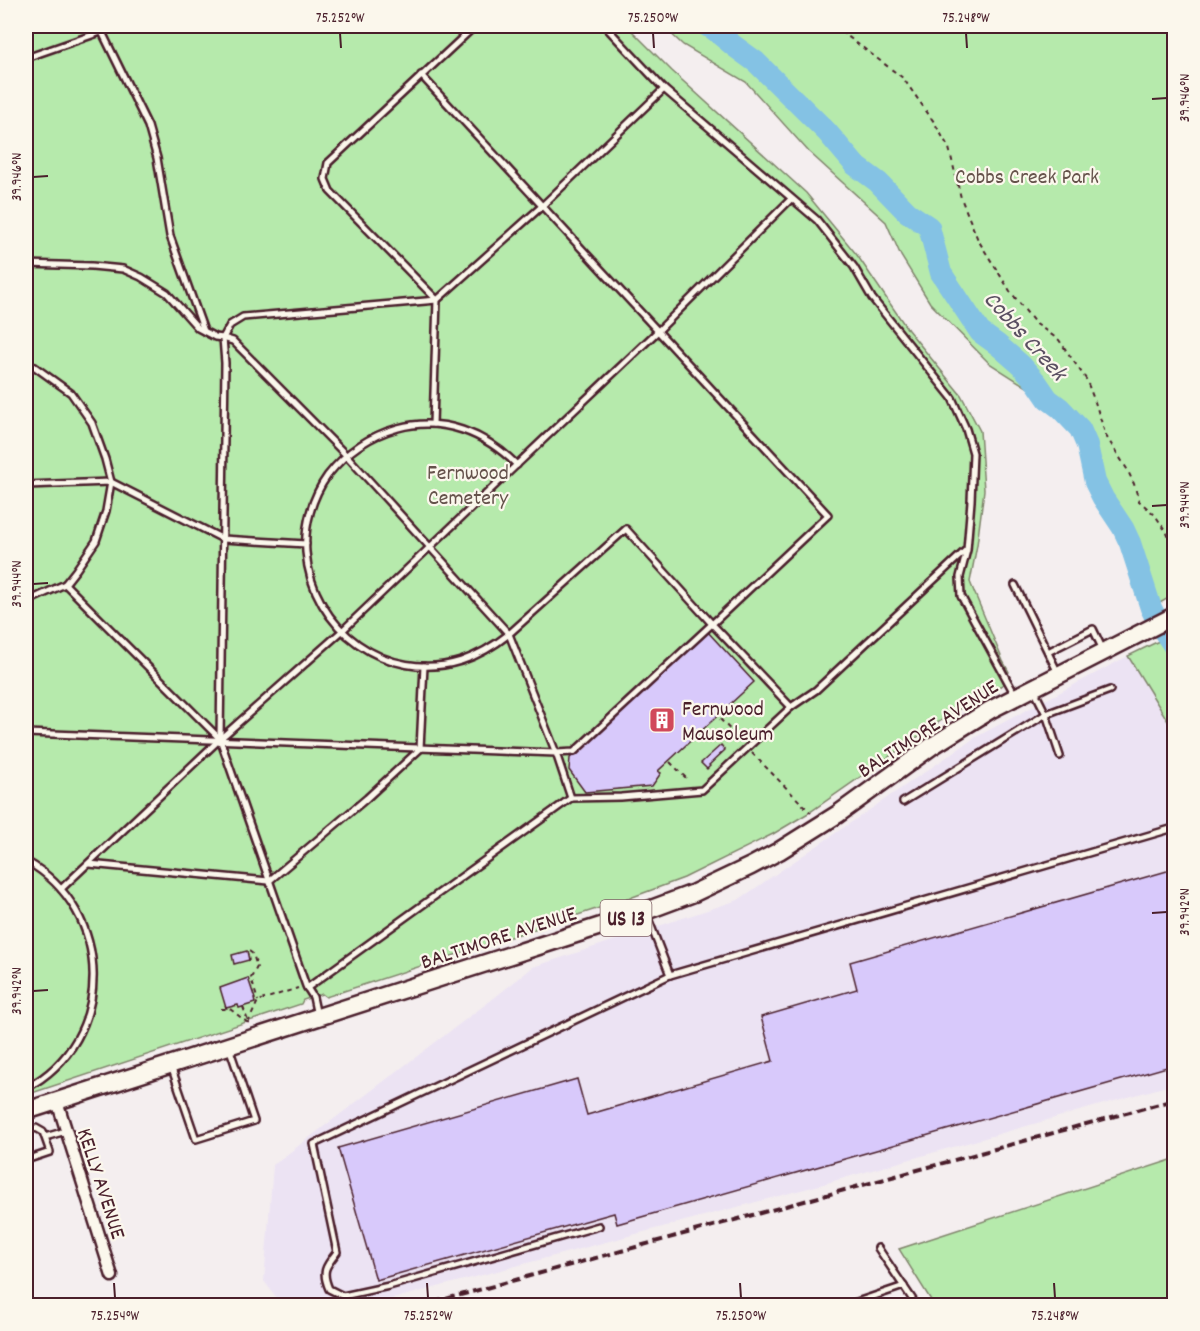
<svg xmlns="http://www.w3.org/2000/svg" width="1200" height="1331" font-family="Dekko,sans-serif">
<rect width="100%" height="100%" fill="#f4eeef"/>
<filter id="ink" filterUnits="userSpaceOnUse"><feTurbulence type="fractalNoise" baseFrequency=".0167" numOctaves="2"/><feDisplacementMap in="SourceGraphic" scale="12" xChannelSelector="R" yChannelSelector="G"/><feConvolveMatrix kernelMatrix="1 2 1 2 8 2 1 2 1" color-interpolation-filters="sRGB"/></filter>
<g filter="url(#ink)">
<polygon fill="#ece3f3" points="1128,656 1174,731 1174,1084 816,1186 370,1305 282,1305 264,1281 273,1165 494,998 533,967 738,900 976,737"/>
<g fill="#b6eaac" stroke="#80846c" stroke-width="1.5">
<polygon points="26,26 627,26 672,71 806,193 857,255 908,330 961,395 980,431 984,490 977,545 970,582 1003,661 1009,672 1001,676 1004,684 952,713 810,812 773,834 684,878 630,898 326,997 322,994 303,1000 301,1004 26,1095"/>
<polygon points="663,26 1174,26 1174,595 1151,608 1130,543 1123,528 1103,498 1095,482 1087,445 1080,429 1060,408 989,363 930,303 901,256 886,222 809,152 746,82 683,45"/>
<polygon points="1163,639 1168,644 1174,646 1174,731 1128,656"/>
<polygon points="1174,1159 1174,1305 934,1305 899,1249"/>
</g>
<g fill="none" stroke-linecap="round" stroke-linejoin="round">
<polyline stroke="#84c2e4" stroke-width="22" points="707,26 712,28 734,46 756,62 827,132 855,165 878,182 907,212 929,227 941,273 980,332 998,345 1021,365 1037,383 1048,399 1060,408 1080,429 1087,445 1095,482 1103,498 1123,528 1130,543 1151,608 1159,624 1174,646"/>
</g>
<g fill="#d8c9fb" stroke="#4a1f2b" stroke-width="1.5">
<polygon points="707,631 754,682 658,771 661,773 652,786 585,792 569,770 570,758"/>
<polygon points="721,745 725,750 709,765 710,766 707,769 701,763"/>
<polygon points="1174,869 1174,1065 617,1224 614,1213 376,1280 338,1148 577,1079 587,1115 773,1061 761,1017 857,989 850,962"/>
<polygon points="247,951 249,960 234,964 232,955"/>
<polygon points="248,978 255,999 254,999 255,1003 239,1008 238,1005 226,1008 220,988"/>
</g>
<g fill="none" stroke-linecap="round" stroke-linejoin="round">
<defs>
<g id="lane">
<polyline points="100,26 101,30 148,126 157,158 170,236 204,331"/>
<path d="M475 26 328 163 325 179 330 191 437 300 243 317 230 325 223 338 233 341 346 455 509 634C494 646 479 655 461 661 387 684 312 629 306 552 304 526 312 497 328 475 346 452 369 436 398 428 443 416 485 433 517 465"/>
<polyline points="605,26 664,89 817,220 854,267 872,298 952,398 966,429 973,453 971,501 967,550 960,577 961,596 1014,693"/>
<polyline points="26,58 118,26"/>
<polyline points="421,75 828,515 712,624 626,529 509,634 556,753 574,752 712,624 791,707 702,790 621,797 571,798"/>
<polyline points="26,264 92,266 123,269 141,277 167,293 198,328 215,337 223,338 225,363 220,739 306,986 313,997 317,1016"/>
<polyline points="26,365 35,367 71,393 92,423 105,459 111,482 106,511 96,541 76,570 65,584 26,602"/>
<polyline points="433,424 437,300 542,206 664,89"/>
<polyline points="26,485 111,482 223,539 306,544"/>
<polyline points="65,584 220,739"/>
<polyline points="1015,585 1058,673"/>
<polyline points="1048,652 1093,629 1103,650"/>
<polyline points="1034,690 1046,714 1110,690"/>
<polyline points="791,707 816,690 966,550"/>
<path d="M26 733C202 739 379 747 556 753L571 798 307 988"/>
<polyline points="903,802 1046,714 1060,756"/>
<path d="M26 861C114 910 117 1040 26 1088"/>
<polyline points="89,864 269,881 367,798 420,749 424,666"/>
<polyline points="61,889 220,739 342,631 430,547 658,331 791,199"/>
<polyline points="646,913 670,975 1174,828"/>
<polyline points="171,1066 196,1139 254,1121 229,1047"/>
<polyline points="26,1131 36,1128 43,1132 50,1152 26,1160"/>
<polyline points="45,1137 66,1131"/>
<path d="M599 1226 389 1286 343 1296 329 1289C321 1271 326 1266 337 1252L314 1144 670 975"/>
<polyline points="878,1248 917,1306"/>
<polyline points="845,1306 904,1286"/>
</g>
<polyline id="street" points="57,1101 112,1276"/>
<polyline id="primary" points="26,1111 635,915 694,893 751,866 779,851 838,814 932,746 990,710 1174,616"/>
</defs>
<use href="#lane" stroke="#4a1f2b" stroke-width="10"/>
<use href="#street" stroke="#4a1f2b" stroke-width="15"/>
<use href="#primary" stroke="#4a1f2b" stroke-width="21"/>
<g stroke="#4a1f2b" stroke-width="2" stroke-dasharray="4.5 4.5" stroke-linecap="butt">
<polyline points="834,26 903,78 934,122 949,148 961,198 978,240 1010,291 1035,323 1059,340 1086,379 1095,402 1106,436 1127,469 1134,484 1139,501 1155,515 1167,533 1174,550"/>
<polyline points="720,719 742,742"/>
<polyline points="752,753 811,813"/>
<polyline points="670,762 689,781"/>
<polyline points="249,951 253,954 257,967 251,978 258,1001"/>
<polyline points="243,1007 248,1021"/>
<polyline points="221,1009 230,1009 248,1023"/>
<polyline points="248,1023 258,1001 298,988"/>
</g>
<use href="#lane" stroke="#fbf7ec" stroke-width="5"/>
<use href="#street" stroke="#fbf7ec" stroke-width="10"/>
<use href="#primary" stroke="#fbf7ec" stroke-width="16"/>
<polyline stroke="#4a1f2b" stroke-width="4" stroke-dasharray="9 4.5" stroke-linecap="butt" points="420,1306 1174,1100"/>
</g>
</g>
<path fill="none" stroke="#4a1f2b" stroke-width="2" d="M340 33 341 48M653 33 654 48M966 33 967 48M1152 99 1167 98M33 177 48 176M1152 506 1167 505M33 584 48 583M1152 913 1167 912M33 991 48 990M114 1283 115 1298M427 1283 428 1298M740 1283 741 1298M1054 1283 1055 1298"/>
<defs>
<symbol id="building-square" viewBox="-11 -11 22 22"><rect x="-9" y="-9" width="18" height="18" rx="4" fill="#d1495b" stroke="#fbf7ec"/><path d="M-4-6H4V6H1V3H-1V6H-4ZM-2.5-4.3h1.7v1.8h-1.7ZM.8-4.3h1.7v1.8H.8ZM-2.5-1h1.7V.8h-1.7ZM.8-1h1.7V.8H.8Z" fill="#fff"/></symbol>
</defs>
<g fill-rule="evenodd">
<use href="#building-square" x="647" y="705" width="30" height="30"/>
</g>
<g text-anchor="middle" stroke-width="4.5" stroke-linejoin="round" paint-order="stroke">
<rect fill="#fbf7ec" stroke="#7f6065" stroke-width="1.5" x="600.5" y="900" width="51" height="36" rx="4.5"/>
<g font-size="21" font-weight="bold" fill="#4a1f2b">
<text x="626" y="925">US 13</text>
</g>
<g font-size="22" fill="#65524b" stroke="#fbf7ec">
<text x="1027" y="183">Cobbs Creek Park</text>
<text x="468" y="479">Fernwood<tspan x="468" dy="25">Cemetery</tspan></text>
</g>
<g font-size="22" fill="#4a1f2b" stroke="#fbf7ec" text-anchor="start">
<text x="682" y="715">Fernwood<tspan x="682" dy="25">Mausoleum</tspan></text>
</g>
<g font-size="22" fill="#4a1f2b" stroke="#fbf7ec">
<text transform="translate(927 727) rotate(-33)" y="8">BALTIMORE AVENUE</text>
<text transform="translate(498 936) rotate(-18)" y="8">BALTIMORE AVENUE</text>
<text transform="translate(103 1183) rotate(72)" y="8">KELLY AVENUE</text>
</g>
<g font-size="24" font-style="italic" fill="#5b5062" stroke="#fbf7ec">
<text transform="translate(1026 335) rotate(48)" y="8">Cobbs Creek</text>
</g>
</g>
<rect width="1200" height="1331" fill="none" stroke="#fbf7ec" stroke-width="66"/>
<rect x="33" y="33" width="1134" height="1265" fill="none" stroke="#4a1f2b" stroke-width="2"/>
<g font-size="15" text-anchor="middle" fill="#4a1f2b">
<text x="340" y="22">75.252°W</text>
<text x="653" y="22">75.250°W</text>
<text x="966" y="22">75.248°W</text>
<text transform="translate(1184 98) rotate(-90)" y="5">39.946°N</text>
<text transform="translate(16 177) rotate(-90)" y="5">39.946°N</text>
<text transform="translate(1184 505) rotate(-90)" y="5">39.944°N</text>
<text transform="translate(16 584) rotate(-90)" y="5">39.944°N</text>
<text transform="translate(1184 912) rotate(-90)" y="5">39.942°N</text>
<text transform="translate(16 991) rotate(-90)" y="5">39.942°N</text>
<text x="115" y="1320">75.254°W</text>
<text x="428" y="1320">75.252°W</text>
<text x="741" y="1320">75.250°W</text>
<text x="1055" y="1320">75.248°W</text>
</g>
</svg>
